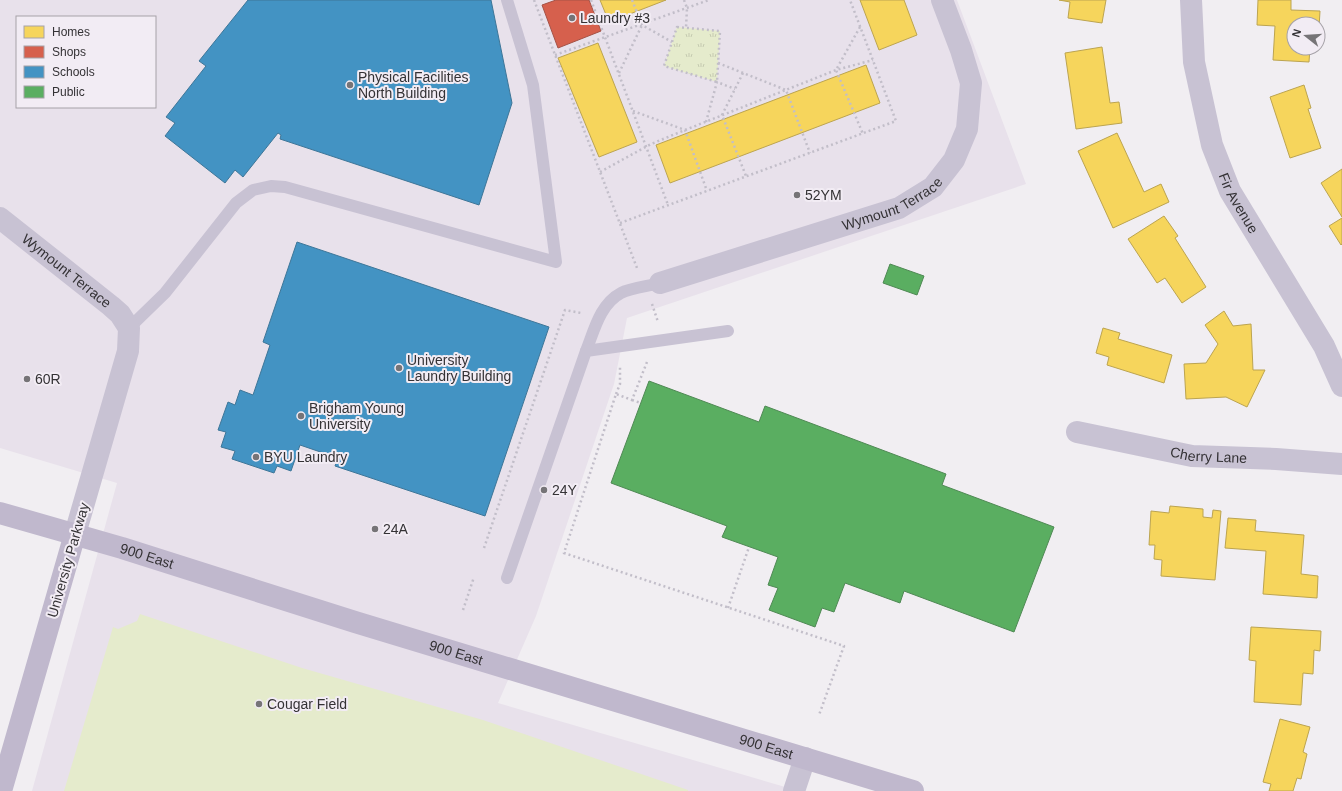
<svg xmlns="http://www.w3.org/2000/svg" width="1342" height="791" font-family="Arial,sans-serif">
<defs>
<pattern id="park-tufts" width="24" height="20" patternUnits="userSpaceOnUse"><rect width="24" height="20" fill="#e5ebcc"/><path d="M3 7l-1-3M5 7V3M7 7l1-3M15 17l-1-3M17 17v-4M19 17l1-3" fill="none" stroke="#c5cab0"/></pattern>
</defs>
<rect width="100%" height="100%" fill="#f1eef2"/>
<path fill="#e8e1eb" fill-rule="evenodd" d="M0 0H957L1026 184 627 318 614 384 536 616 498 703 799 791H32L117 483 0 448ZM17 17H155V107H17Z"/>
<polygon fill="#e5ebcc" points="140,614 302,668 483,720 688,790 688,791 64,791 113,627 118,629 137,621"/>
<polygon fill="url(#park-tufts)" points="677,27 720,31 717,82 664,66"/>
<g fill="#f6d55c" stroke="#bca450">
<polygon points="600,0 666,0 609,22"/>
<polygon points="860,0 904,0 917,35 879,50"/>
<polygon points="1059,0 1106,0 1102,23 1068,18 1070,2"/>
<polygon points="1258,0 1291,0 1291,10 1320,11 1318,45 1318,24 1294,24 1294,48 1310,48 1309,62 1273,60 1275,26 1257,25"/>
<polygon points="598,43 637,142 599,157 558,58"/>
<polygon points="1102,47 1110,103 1119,102 1122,123 1076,129 1065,53"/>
<polygon points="866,65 880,103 670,183 656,145"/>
<polygon points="1304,85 1311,108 1308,109 1321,148 1290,158 1270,97"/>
<polygon points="1117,133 1144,192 1161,184 1169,202 1113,228 1078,151"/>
<polygon points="1342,169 1342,217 1321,183"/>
<polygon points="1164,216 1178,236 1175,238 1206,287 1182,303 1165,278 1157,283 1128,239"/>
<polygon points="1342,218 1342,244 1341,245 1329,226"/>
<polygon points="1224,311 1233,326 1251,324 1253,370 1265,370 1247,407 1226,397 1186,399 1184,364 1206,363 1218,344 1205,325"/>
<polygon points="1103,328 1120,333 1118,339 1172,355 1164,383 1107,365 1109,357 1096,353"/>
<polygon points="1170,506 1203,509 1203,517 1212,518 1213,510 1221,511 1215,580 1161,576 1162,560 1154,559 1155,545 1149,545 1151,511 1169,513"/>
<polygon points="1228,518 1256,520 1255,531 1304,535 1301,574 1318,576 1317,598 1263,594 1266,551 1225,548"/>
<polygon points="1251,627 1321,631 1320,651 1314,650 1313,674 1303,673 1301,705 1254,702 1256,661 1249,660"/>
<polygon points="1280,719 1310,727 1303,752 1307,754 1301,779 1297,778 1293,791 1269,791 1271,784 1263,782"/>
</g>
<polygon fill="#d6604d" stroke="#a55246" points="556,0 589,0 601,31 558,48 542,5"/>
<g fill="#4393c3" stroke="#3e7698">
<polygon points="248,0 491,0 512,103 479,205 280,139 281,135 278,133 243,177 235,170 225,183 165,136 175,123 166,117 206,66 199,61"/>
<polygon points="297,242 549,327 485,516 335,466 338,458 300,445 291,471 277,466 274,473 232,459 235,451 221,447 226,432 218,430 228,402 235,405 240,390 253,395 270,345 263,342"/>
</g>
<g fill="#5aae61" stroke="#4f8954">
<polygon points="890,264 924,276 917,295 883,283"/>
<polygon points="649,381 759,422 765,406 946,474 942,485 1054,527 1014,632 904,591 900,603 845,583 834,612 822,608 815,627 769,610 778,588 768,585 778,557 722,537 727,526 611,483"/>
</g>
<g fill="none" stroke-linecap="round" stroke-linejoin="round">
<g stroke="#c2bec9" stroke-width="2.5" stroke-dasharray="2 3" stroke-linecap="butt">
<polyline points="534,0 637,268"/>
<polyline points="591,0 668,205"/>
<polyline points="632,0 642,25 672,42"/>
<polyline points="684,0 687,8 686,28"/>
<polygon points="677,27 720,31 717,82 664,66"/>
<polyline points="860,27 836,70 863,134"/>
<polyline points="555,55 709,0"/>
<polyline points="718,63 786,90 810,153"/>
<polyline points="619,73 642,25"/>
<polyline points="743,73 722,115 746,176"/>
<polyline points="633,111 685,130 707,191"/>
<polyline points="706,122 717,82 735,89"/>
<polyline points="600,172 651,144 685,130 836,70 873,60"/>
<polyline points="620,223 896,121 850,0"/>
<polyline points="652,304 658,322"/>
<polyline points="647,362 632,400 616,394 564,553 844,646 819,715"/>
<polyline points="616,394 620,384 620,366"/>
<polyline points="632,400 641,403"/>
<polyline points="484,548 565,310 581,313"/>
<polyline points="728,608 749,547"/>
<polyline points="463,610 474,577"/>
</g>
<g stroke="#c8c2d3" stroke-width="12">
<polyline points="129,328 165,293 236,203 253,190 271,186 285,187 556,262 533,85 507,0"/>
<path d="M586 351C594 331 600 304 621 293 630 288 649 286 660 283"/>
<polyline points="507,578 586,351 728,331"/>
</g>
<g stroke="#c8c2d3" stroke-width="22">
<path id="s1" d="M1191 0 1194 62 1212 145 1230 191 1324 346 1342 386"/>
<path id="s2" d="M0 218 111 306 120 314 129 328 128 351 75 534"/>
<path id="s3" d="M660 283 899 208 933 187 954 160 967 129 971 83 961 50 942 0"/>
<path id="s4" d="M1077 432 1192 456 1276 459 1342 464"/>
<polyline points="794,791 805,758"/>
</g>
<g stroke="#c0b8cd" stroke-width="22">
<path id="s5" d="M0 513 122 548 355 622 913 791"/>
<polyline points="1,791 75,534"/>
</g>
</g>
<g fill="#767477" stroke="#f2ecf4" stroke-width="1.5">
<circle cx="572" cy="18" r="4"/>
<circle cx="350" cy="85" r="4"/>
<circle cx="797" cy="195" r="4"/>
<circle cx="399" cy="368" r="4"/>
<circle cx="27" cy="379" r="4"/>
<circle cx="301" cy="416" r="4"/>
<circle cx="256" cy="457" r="4"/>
<circle cx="544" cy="490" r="4"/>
<circle cx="375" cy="529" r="4"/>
<circle cx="259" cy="704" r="4"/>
</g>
<g text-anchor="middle" stroke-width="4" stroke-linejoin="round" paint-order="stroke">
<g font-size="14" fill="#343235" stroke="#f2ecf4" text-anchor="start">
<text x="580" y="23">Laundry #3</text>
<text x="358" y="82">Physical Facilities<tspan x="358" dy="16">North Building</tspan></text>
<text x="805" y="200">52YM</text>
<text x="407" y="365">University<tspan x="407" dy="16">Laundry Building</tspan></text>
<text x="35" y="384">60R</text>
<text x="309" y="413">Brigham Young<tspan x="309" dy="16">University</tspan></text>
<text x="264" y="462">BYU Laundry</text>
<text x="552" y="495">24Y</text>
<text x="383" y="534">24A</text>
<text x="267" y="709">Cougar Field</text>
</g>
<g font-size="14" fill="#343235" stroke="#f2ecf4">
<text dy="5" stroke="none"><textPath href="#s3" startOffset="246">Wymount Terrace</textPath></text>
<text dy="5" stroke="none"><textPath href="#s1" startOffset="211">Fir Avenue</textPath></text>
<text dy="5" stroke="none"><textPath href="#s2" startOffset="85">Wymount Terrace</textPath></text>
<text dy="5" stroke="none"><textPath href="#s4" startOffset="134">Cherry Lane</textPath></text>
<text dy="5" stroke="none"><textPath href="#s5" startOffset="153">900 East</textPath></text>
<text transform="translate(68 560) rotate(-74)" y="5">University Parkway</text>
<text dy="5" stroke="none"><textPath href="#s5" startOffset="477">900 East</textPath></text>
<text dy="5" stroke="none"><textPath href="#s5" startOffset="801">900 East</textPath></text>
</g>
</g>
<rect x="16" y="16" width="140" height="92" fill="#f2ecf4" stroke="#a6a2a8"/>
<rect x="24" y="26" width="20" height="12" fill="#f6d55c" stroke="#a6a2a8"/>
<text x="52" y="36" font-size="12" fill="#343235">Homes</text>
<rect x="24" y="46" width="20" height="12" fill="#d6604d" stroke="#a6a2a8"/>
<text x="52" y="56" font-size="12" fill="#343235">Shops</text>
<rect x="24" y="66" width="20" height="12" fill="#4393c3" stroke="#a6a2a8"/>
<text x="52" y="76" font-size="12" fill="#343235">Schools</text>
<rect x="24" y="86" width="20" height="12" fill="#5aae61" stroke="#a6a2a8"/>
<text x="52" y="96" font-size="12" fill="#343235">Public</text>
<g transform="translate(1306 36) rotate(287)"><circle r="19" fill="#f2ecf4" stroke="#a6a2a8"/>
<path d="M0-3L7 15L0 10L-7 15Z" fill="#767477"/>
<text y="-6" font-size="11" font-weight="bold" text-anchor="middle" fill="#343235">N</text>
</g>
</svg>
